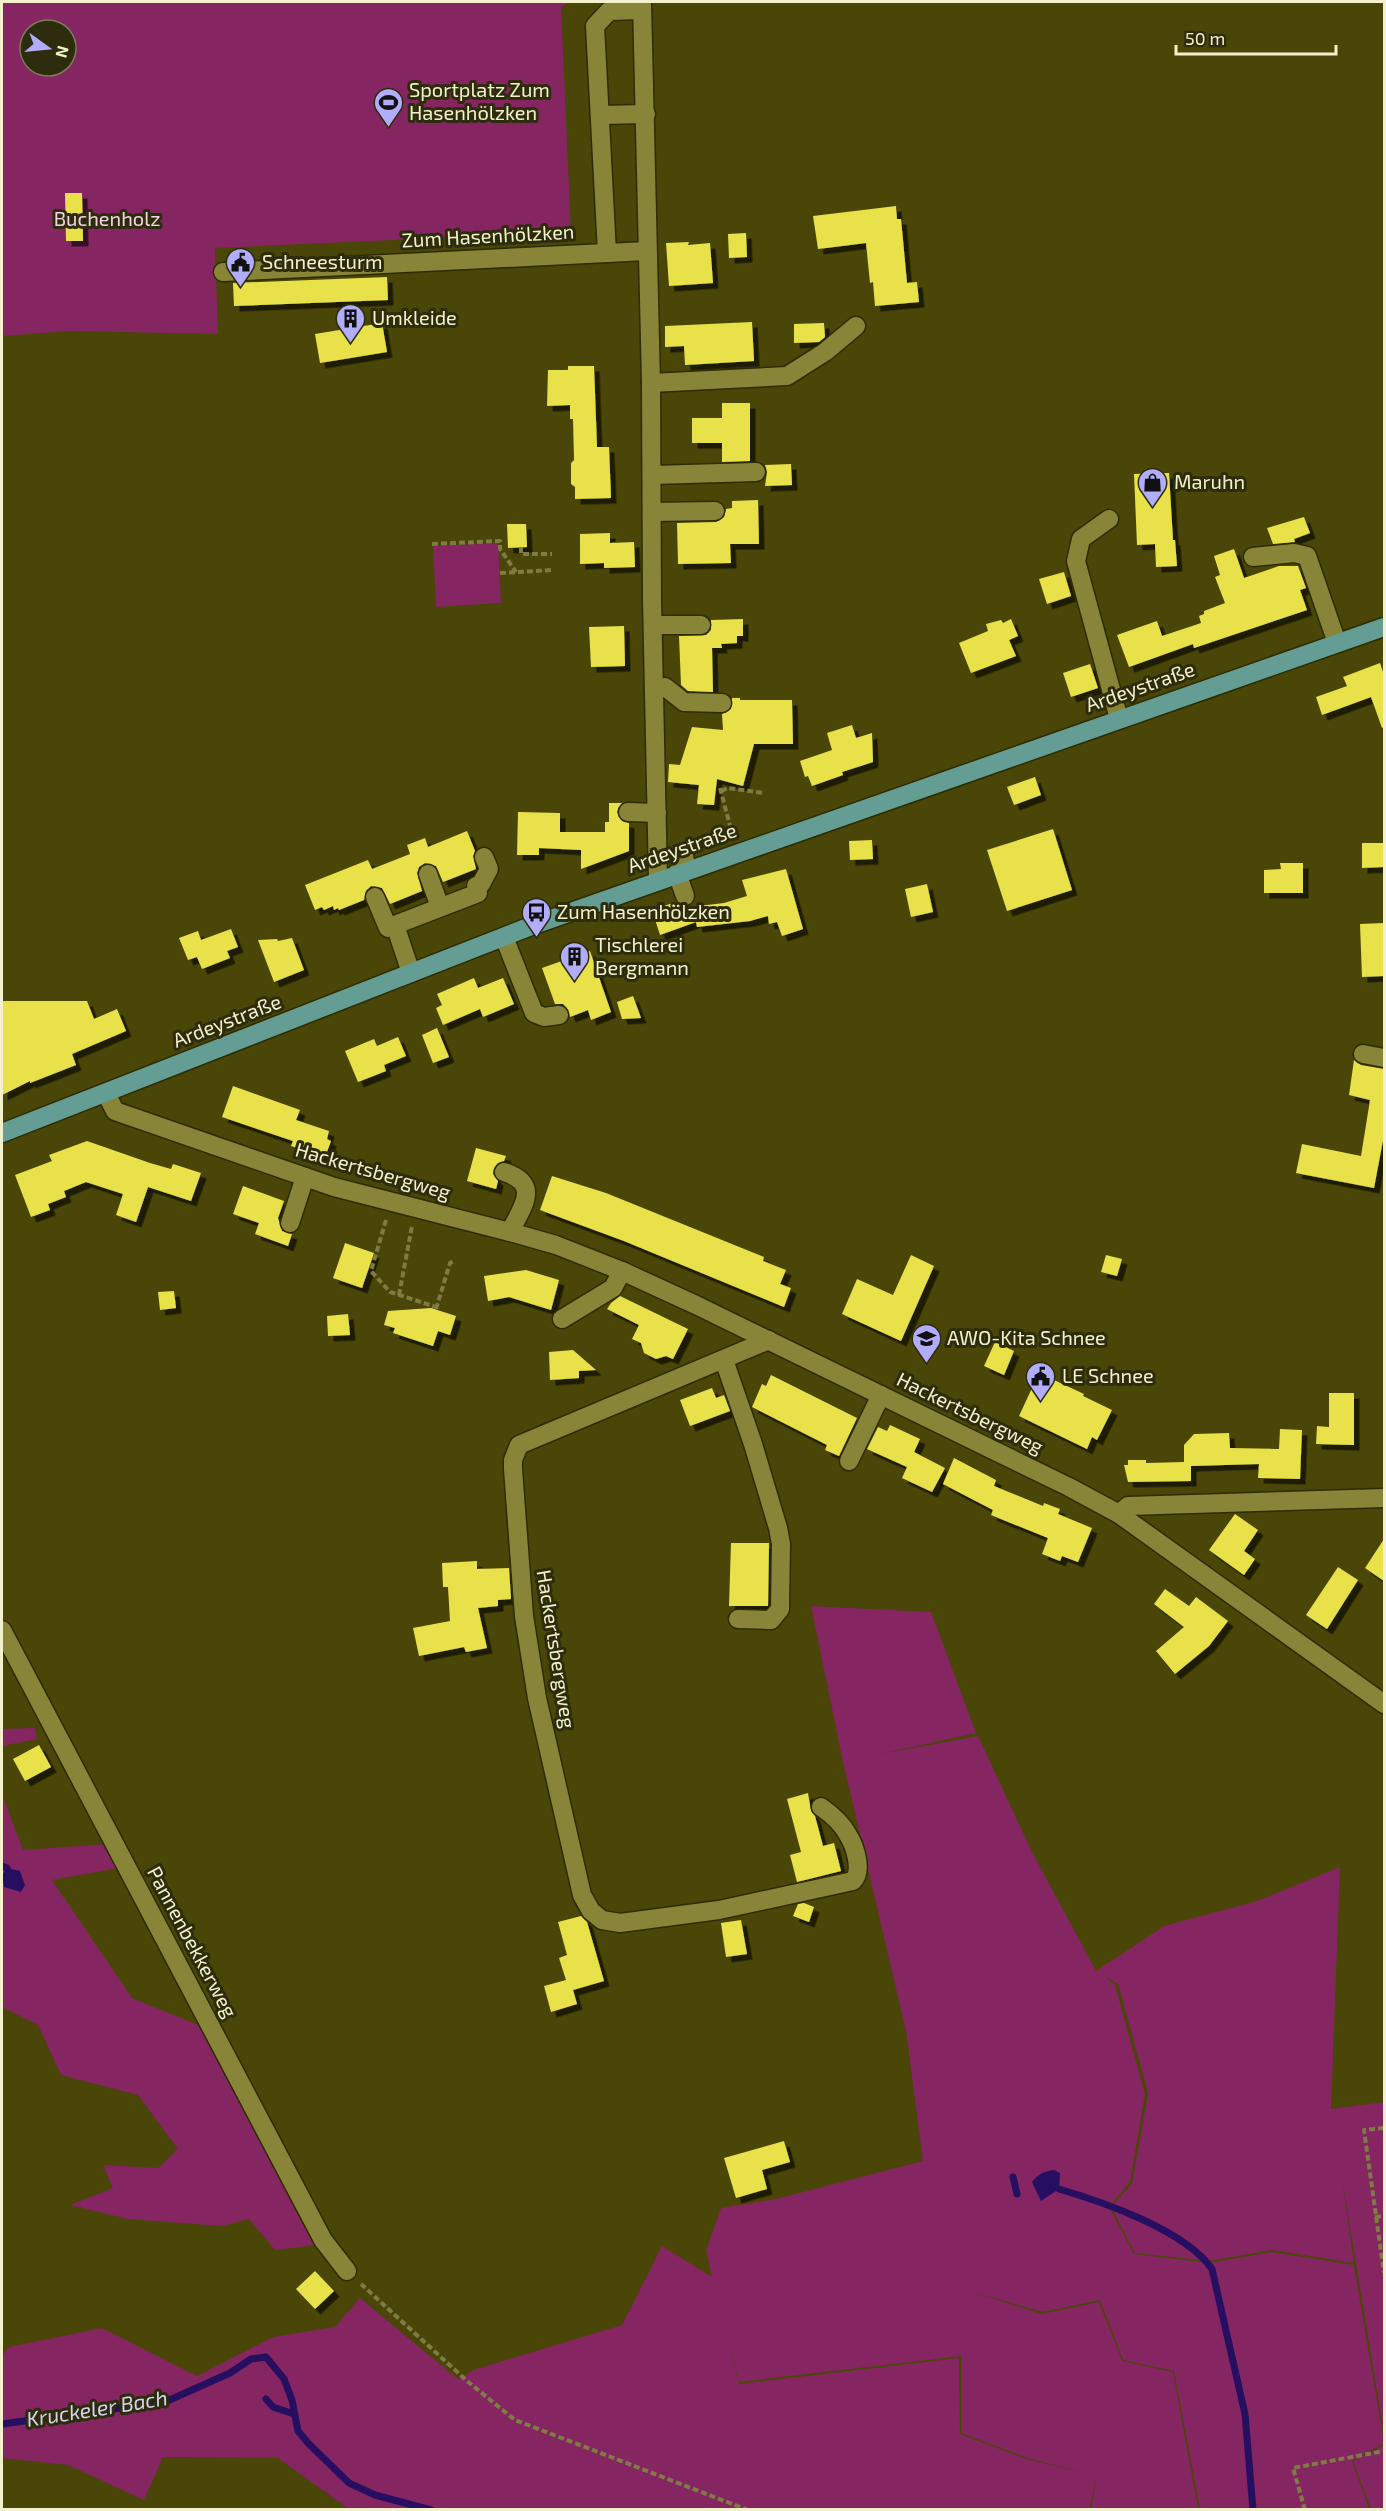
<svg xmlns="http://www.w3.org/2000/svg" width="1386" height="2511" font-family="'Exo 2',sans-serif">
<defs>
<filter id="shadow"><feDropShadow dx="5.5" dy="5.5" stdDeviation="0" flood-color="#0009"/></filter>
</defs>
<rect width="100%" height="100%" fill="#494607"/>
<g fill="#852561" fill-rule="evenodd">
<path d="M2 2H570L561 7 571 232 215 248 218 334 69 331 2 336ZM30 30H66V66H30Z"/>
<polygon points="498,543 501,603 436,607 433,546"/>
<path d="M811 1606 931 1612 976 1733 880 1754 978 1736 1031 1850 1096 1971 1164 1926 1257 1901 1340 1867 1331 2109 1384 2102V2434L1342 2178 1354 2263 1272 2250 1209 2261 1135 2253 1111 2207 1132 2184 1148 2093 1118 1984 1105 1976 1115 1985 1145 2094 1130 2182 1109 2207 1134 2254 1209 2263 1272 2252 1354 2265 1384 2443 1352 2461 1369 2509H1200L1174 2371 1123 2360 1100 2300 1043 2312 972 2292 1042 2314 1099 2302 1122 2361 1173 2372 1198 2509H1091L1097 2475 1089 2510H350L278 2458 163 2457 144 2500 68 2465 2 2458V2355L9 2347 102 2328 197 2376 273 2337 335 2327 360 2298 458 2379 473 2370 622 2325 662 2246 712 2277 706 2250 721 2208 776 2199 923 2161 906 2031 843 1762ZM724 2322 739 2382 961 2356V2433L1028 2458 1085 2473 1027 2459 960 2434 959 2358 739 2384Z"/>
<polygon points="35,1728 37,1739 2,1746 2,1729"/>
<polygon points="2,1794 23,1850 107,1844 118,1868 52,1880 132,1998 203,2027 316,2245 275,2250 249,2219 222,2226 128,2219 70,2205 113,2188 103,2165 158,2168 178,2149 138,2095 61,2075 38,2025 2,2007"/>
<polygon points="1384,2445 1384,2509 1371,2509 1353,2461"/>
</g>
<g fill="#260f61">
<polygon points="7,1868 20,1871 25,1885 21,1892 4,1887 2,1875"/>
<path d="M1054 2170 1060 2173 1059 2189 1041 2201 1032 2182C1038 2174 1044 2171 1054 2170Z"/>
</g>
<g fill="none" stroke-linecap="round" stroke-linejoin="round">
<g stroke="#260f61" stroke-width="7">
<polyline points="2,1866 7,1868"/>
<polyline points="1013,2177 1017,2194"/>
<path d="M1059 2189C1103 2202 1185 2230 1212 2269L1245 2414 1253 2510"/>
<polyline points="266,2399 273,2407 294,2414"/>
<polyline points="2,2424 165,2402 230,2373 251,2359 266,2357 284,2379 292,2400 298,2431 308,2443 349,2483 375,2495 431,2510"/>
</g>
</g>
<g fill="#e9e149" filter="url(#shadow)">
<polygon points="65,193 82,193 83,241 66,241"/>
<polygon points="896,206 897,219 901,219 907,283 917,282 919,302 875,306 873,282 870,283 866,243 818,249 813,216"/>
<polygon points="746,233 747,257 729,258 728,234"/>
<polygon points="689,242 688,245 710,243 713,283 669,286 666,243"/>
<polygon points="387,277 388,300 234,306 233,283"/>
<polygon points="752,322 754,361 685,365 684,346 665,347 665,326"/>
<polygon points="382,323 387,352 320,363 315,334"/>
<polygon points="824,323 825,337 819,342 794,343 794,324"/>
<polygon points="568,366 594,366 597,447 609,447 611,498 575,499 575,487 571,484 571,463 574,460 573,419 570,419 570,405 547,406 548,370 568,370"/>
<polygon points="722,403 750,403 750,461 722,462 722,443 692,443 692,418 722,418"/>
<polygon points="791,464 792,485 765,486 767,472 765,465"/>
<polygon points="1169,473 1173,540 1175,540 1177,566 1156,567 1155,544 1137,545 1134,474"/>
<polygon points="758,500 759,544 730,544 731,563 678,564 677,523 716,522 724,517 726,509 732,508 732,501"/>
<polygon points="1304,517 1310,533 1294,539 1295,542 1273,544 1267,528"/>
<polygon points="507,524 526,524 527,547 508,548"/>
<polygon points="610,533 610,543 634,542 635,567 604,568 604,563 580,564 580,534"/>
<polygon points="1234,549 1244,578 1279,566 1298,566 1306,588 1300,590 1307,610 1194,648 1193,644 1129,667 1117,635 1157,621 1162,636 1201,623 1199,616 1204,614 1204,611 1225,603 1215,577 1220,575 1214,556"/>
<polygon points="1064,572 1071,596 1047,604 1039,579"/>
<polygon points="743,619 743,636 737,636 737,643 721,644 722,648 712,648 713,692 688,691 681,685 679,636 706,635 711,630 711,620"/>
<polygon points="1011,619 1018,636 1009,640 1016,656 971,673 959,643 988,631 986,624 1001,620 1003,623"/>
<polygon points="624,626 625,666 591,667 589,627"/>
<polygon points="1380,663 1384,675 1384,727 1382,728 1371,697 1322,715 1316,697 1347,686 1343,677"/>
<polygon points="1090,664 1098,688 1071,697 1063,673"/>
<polygon points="732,698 740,698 740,700 792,700 793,744 754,744 743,786 717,779 714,805 697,804 699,785 668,782 669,764 680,765 692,727 723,730 722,714 731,709"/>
<polygon points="852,725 856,738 872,733 873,762 842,772 843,775 812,786 808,776 805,777 800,761 832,750 827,733"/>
<polygon points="1035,777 1041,795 1014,805 1007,787"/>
<polygon points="609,803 622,803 617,812 622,821 629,823 629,851 581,869 581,850 539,848 539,855 517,855 518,812 560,813 560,832 605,832 605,822 609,822"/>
<polygon points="1053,829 1072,890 1007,911 987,850"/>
<polygon points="467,831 475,851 473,856 476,869 443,882 436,866 425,863 419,867 417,873 422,891 390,904 382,888 371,886 366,891 364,900 339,910 338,908 334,910 333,906 324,910 322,907 315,910 305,885 368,860 372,869 410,854 407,845 425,838 428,847"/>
<polygon points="872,840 873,859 850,860 849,841"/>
<polygon points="1362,843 1384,843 1384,867 1362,868"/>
<polygon points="1280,863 1303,863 1303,893 1264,893 1264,870 1281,869"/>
<polygon points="786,869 803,929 782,936 777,922 769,924 768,916 750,921 697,927 696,922 660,935 652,910 676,902 682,908 724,903 747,896 742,880"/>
<polygon points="927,884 933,912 911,917 905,889"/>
<polygon points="1384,923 1384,976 1362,977 1360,924"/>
<polygon points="231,929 238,947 227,951 230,958 202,969 197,957 188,960 179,938 198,931 201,940"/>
<polygon points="292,938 304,970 274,982 258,940 277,939 278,941"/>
<polygon points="590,951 611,1012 591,1020 588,1010 570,1017 567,1008 563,1004 555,1004 542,968"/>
<polygon points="474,978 478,988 503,978 514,1004 483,1017 480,1009 443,1025 436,1008 442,1005 437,994"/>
<polygon points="633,996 641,1018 622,1019 617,1002"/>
<polygon points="2,1001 87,1001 94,1019 117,1009 126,1031 72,1054 76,1065 30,1083 30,1081 2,1095"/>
<polygon points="437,1028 449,1057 433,1063 422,1035"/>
<polygon points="398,1037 406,1056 384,1065 386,1071 358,1082 345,1051 374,1039 377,1046"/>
<polygon points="1354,1060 1361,1065 1384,1069 1384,1135 1374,1188 1296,1173 1302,1144 1361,1156 1370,1100 1349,1095"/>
<polygon points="233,1086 300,1110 296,1120 329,1131 327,1139 331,1141 325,1157 291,1146 293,1141 222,1117"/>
<polygon points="87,1141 150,1163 171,1169 173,1164 201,1173 191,1201 148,1187 136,1222 116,1215 123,1194 86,1182 64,1191 66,1197 48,1204 50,1210 31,1217 15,1175 52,1161 49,1155"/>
<polygon points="476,1148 506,1156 504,1161 498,1163 494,1168 493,1174 498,1181 496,1189 467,1181"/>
<polygon points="552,1176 606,1193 764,1257 763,1261 786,1270 780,1284 791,1288 784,1307 624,1241 540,1210"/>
<polygon points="243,1186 284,1201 278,1218 282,1231 292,1234 288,1246 255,1234 259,1223 233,1214"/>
<polygon points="345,1243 374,1253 362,1288 333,1278"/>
<polygon points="911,1255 934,1266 901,1341 842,1314 857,1279 893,1295"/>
<polygon points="1106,1255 1122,1259 1117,1276 1101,1272"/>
<polygon points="526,1270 559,1280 551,1310 509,1297 488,1301 484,1276"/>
<polygon points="174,1291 176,1308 160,1310 158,1292"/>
<polygon points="620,1296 688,1329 673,1359 666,1356 656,1359 644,1353 641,1343 632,1339 639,1325 607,1309 611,1303"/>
<polygon points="431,1308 456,1316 450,1335 438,1331 433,1346 393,1333 395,1328 384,1325 388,1311"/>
<polygon points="348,1314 350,1335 328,1336 327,1316"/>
<polygon points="995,1342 1014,1351 1004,1375 984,1366"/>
<polygon points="573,1350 596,1370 579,1371 579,1378 550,1380 549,1352"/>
<polygon points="1039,1373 1084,1394 1083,1396 1112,1410 1097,1440 1092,1437 1087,1449 1019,1416"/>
<polygon points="771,1375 857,1418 839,1456 825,1450 827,1445 752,1407 762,1384 766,1386"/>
<polygon points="712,1388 716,1398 724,1395 730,1411 690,1426 680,1400"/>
<polygon points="1329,1393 1354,1393 1354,1445 1316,1444 1317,1426 1329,1427"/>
<polygon points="890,1425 920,1439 914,1452 945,1468 932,1492 902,1478 907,1467 867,1449 878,1427 887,1431"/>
<polygon points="1280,1429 1302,1430 1300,1479 1258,1478 1259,1464 1191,1466 1191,1481 1128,1482 1124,1465 1128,1465 1128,1460 1146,1460 1146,1463 1184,1462 1184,1445 1194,1434 1229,1433 1230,1448 1279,1449"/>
<polygon points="954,1458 996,1480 994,1486 1043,1506 1044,1503 1060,1509 1058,1514 1092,1528 1078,1562 1062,1556 1060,1561 1042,1554 1048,1538 991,1515 993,1510 943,1484"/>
<polygon points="1235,1514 1258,1530 1244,1551 1255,1559 1244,1575 1209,1550"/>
<polygon points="1384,1539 1384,1581 1365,1568"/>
<polygon points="731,1543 769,1543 768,1606 729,1606"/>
<polygon points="477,1561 477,1569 509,1568 511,1599 498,1600 498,1606 478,1608 487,1648 466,1652 464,1647 419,1656 413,1628 450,1621 448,1587 443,1587 442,1563"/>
<polygon points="1338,1567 1358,1580 1327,1629 1306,1615"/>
<polygon points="1165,1589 1189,1606 1196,1597 1228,1621 1209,1646 1175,1674 1156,1651 1184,1627 1154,1604"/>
<polygon points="39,1745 51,1767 25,1781 13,1759"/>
<polygon points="808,1793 811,1811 815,1816 823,1846 834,1843 841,1871 797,1882 790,1855 801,1852 787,1799"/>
<polygon points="804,1903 814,1907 809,1922 793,1916 798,1904"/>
<polygon points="581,1916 587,1922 604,1981 573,1990 577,2004 551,2012 544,1986 566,1980 559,1958 567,1955 558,1922"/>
<polygon points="741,1920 747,1954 726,1957 721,1923"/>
<polygon points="784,2141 790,2162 762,2170 767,2189 736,2198 724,2158"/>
<polygon points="315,2271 334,2291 315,2309 296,2289"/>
</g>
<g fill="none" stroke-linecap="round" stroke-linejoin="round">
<defs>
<g id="minor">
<polyline points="642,2 651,383 652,599 658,880"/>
<polyline points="600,115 646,114"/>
<polyline points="607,253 595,26 609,11 642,10"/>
<polyline points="223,272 647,251"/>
<polyline points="651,383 787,376 825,352 856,326"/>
<polyline points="652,475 756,472"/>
<polyline points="652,512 715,511"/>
<polyline points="1109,519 1081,539 1076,561 1119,719"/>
<polyline points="1253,557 1294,553 1307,556 1337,643"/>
<polyline points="653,625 701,625"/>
<polyline points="665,687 684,702 722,703"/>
<polyline points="628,812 657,813"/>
<polyline points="684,854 686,870"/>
<polyline points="677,873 685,896"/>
<polyline points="428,874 440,907"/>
<polyline points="375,897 388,928 395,925"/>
<polyline points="504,937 534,1013 544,1017 559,1015"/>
<polyline points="411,973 395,925 478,893 476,886 481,884 489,869 484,857"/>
<polyline points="1363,1054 1384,1058"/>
<polyline points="106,1093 115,1111 334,1187 510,1232 556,1245 622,1271 696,1305 1069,1487 1119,1514 1384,1704"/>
<path d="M504 1172C542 1184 522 1207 510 1232"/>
<polyline points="290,1223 305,1177"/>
<polyline points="562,1319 613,1288 622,1271"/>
<path d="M769 1340 519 1445 513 1460V1469L524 1616 537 1698 582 1895 591 1911 602 1920 620 1923 719 1910 853 1881C863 1871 855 1846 848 1835 842 1823 831 1814 821 1807"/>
<polyline points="724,1360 753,1444 778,1528 781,1544 780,1609 771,1620 738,1619"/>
<polyline points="849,1461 881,1395"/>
<polyline points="1119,1514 1128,1506 1384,1498"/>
<polyline points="2,1630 323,2240 347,2271"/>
</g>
<polyline id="major" points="2,1133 531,926 1384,627"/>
</defs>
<use href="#minor" stroke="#2e2c02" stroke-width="21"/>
<use href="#major" stroke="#2e2c02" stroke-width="21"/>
<g stroke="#7e7b45" stroke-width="4" stroke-dasharray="6 3" stroke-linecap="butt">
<polyline points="432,544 500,541 500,549 516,572"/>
<polyline points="521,547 521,554 552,554"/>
<polyline points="500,573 553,570"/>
<polyline points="720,788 733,837"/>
<polyline points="721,791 728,788 764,793"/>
<polyline points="386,1220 371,1271 390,1292 436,1307"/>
<polyline points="399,1295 412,1226"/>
<polyline points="436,1309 450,1263 453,1261"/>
<polyline points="1384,2128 1364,2130 1384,2273"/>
<polyline points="1375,2217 1384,2216"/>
<polyline points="361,2284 467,2381 515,2420 748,2510"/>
<polyline points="1305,2510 1293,2468 1384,2451"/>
</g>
<use href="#minor" stroke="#888438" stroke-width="18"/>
<use href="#major" stroke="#649d94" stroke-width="18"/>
</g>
<defs>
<symbol id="stadium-pin" viewBox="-11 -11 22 30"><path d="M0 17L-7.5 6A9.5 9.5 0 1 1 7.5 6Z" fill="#b2adfa" stroke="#2d2c0c"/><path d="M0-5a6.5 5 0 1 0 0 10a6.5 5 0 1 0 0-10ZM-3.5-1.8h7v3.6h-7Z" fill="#111"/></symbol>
<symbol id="civic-pin" viewBox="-11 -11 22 30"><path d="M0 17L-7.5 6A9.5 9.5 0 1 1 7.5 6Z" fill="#b2adfa" stroke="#2d2c0c"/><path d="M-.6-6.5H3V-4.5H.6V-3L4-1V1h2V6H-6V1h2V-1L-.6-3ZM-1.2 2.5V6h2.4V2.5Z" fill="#111"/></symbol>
<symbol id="building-pin" viewBox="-11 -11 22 30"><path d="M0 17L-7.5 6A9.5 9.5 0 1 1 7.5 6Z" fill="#b2adfa" stroke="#2d2c0c"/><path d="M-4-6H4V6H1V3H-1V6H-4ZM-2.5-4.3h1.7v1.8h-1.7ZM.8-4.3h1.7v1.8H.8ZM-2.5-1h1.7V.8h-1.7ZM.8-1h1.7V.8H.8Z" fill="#111"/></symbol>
<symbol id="shop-pin" viewBox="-11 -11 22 30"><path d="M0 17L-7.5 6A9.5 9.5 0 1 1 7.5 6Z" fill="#b2adfa" stroke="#2d2c0c"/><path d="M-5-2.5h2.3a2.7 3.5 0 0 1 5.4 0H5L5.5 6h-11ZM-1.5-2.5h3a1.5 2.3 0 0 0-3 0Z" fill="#111"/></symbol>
<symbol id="bus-pin" viewBox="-11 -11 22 30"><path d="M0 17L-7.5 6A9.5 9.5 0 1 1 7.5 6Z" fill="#b2adfa" stroke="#2d2c0c"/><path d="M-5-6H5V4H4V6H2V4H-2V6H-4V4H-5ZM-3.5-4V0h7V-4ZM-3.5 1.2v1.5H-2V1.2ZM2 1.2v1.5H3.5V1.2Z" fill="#111"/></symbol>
<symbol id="school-pin" viewBox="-11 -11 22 30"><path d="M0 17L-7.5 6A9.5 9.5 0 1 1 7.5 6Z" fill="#b2adfa" stroke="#2d2c0c"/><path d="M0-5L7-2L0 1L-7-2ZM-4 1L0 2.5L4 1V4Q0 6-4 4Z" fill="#111"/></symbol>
</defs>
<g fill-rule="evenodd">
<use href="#stadium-pin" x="372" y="86" width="33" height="45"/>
<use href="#civic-pin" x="224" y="246" width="33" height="45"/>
<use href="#building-pin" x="334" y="302" width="33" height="45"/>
<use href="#shop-pin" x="1136" y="466" width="33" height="45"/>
<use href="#bus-pin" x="520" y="896" width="33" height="45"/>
<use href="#building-pin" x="558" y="940" width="33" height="45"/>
<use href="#school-pin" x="910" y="1322" width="33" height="45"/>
<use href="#civic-pin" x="1024" y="1360" width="33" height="45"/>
</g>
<g text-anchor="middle" stroke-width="6" stroke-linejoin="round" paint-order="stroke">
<g font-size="20" fill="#f2f1cc" stroke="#2d2c0c" text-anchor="start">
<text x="409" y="97">Sportplatz Zum<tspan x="409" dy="23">Hasenhölzken</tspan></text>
<text x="262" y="269">Schneesturm</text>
<text x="372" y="325">Umkleide</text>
<text x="1174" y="489">Maruhn</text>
<text x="557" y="919">Zum Hasenhölzken</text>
<text x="595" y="952">Tischlerei<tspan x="595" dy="23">Bergmann</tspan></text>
<text x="947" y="1345">AWO-Kita Schnee</text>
<text x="1062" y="1383">LE Schnee</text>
</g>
<g font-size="20" fill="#f1d3e2" stroke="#2d2c0c">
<text x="107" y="226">Buchenholz</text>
</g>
<g font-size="20" fill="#f2f1cc" stroke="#2d2c0c">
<text transform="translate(488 236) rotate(-3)" y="7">Zum Hasenhölzken</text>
<text transform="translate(1140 687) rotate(-19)" y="7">Ardeystraße</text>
<text transform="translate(682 848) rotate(-19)" y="7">Ardeystraße</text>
<text transform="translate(227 1021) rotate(-21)" y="7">Ardeystraße</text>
<text transform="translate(373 1171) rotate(16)" y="7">Hackertsbergweg</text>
<text transform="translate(970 1413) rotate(26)" y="7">Hackertsbergweg</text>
<text transform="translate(556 1649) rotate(81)" y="7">Hackertsbergweg</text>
<text transform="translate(192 1942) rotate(62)" y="7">Pannenbekkerweg</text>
</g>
<g font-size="21" font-style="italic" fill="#d4d3f0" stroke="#2d2c0c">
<text transform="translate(97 2409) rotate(-9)" y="7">Kruckeler Bach</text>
</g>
</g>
<rect width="1386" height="2511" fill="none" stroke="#f2f1cc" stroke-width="6"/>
<g transform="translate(48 48) rotate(105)"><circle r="28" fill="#2d2c0c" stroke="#7c7b59" stroke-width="1.5"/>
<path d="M0-4.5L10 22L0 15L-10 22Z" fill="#b2adfa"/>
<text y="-9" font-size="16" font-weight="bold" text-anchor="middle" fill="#f2f1cc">N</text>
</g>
<path d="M1176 45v9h160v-9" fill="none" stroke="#f2f1cc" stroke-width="3"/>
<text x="1185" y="45" font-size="18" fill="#f2f1cc" stroke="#2d2c0c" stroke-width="4.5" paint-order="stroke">50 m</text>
</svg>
